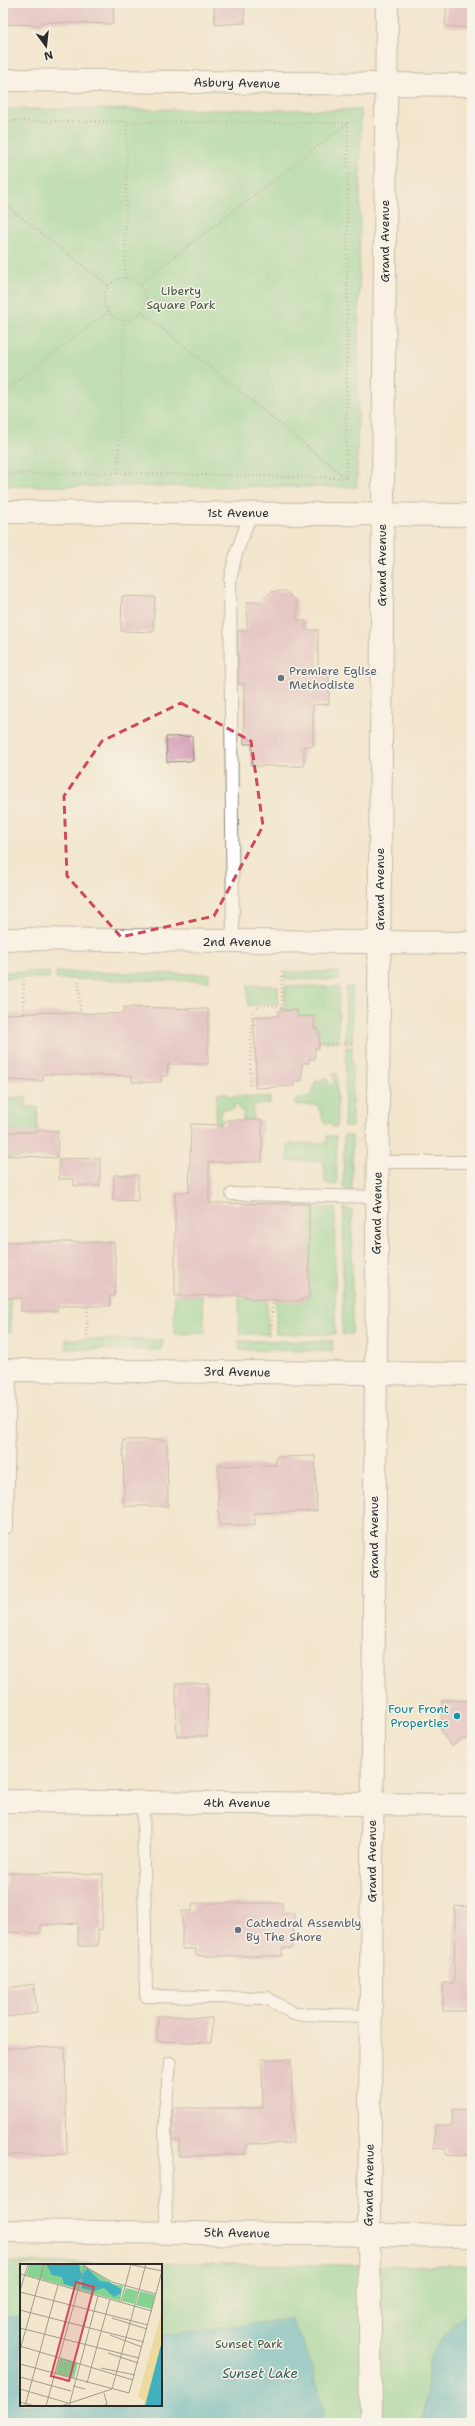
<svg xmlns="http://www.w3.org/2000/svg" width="475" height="2426" font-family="'Shantell Sans',sans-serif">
<rect width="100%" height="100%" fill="#f7f3e8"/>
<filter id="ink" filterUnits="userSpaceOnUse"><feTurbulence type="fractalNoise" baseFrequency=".025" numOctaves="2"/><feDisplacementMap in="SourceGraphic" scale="8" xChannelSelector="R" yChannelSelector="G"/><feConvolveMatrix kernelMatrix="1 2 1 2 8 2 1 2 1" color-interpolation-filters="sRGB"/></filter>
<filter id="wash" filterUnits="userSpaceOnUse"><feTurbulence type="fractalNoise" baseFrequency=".012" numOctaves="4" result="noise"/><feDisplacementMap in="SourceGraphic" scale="16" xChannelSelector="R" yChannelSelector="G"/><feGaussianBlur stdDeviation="0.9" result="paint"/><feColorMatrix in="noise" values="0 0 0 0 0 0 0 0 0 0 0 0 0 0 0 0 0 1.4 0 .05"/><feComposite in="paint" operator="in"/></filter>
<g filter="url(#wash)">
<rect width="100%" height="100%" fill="#f2e6cd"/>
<g fill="#84d392" stroke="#587f5e" fill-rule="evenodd">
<polygon points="3,109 361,110 357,487 3,486"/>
<rect x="3" y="972" width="46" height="6"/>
<polygon points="56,972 209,974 209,981 56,979"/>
<polygon points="285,972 339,972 339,980 285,979"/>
<polygon points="248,985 278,986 278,1004 264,1003 248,1006"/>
<polygon points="285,986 339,987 338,1042 319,1042 319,1029 314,1029 314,1016 298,1017 297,1010 284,1010"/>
<polygon points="346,987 352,987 352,1042 345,1042"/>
<polygon points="346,1047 352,1047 352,1127 344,1127"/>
<polygon points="337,1073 337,1127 332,1127 331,1123 324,1123 318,1105 295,1105 295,1100 312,1095 315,1081 323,1080 324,1078 326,1077 330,1086 334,1082 333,1074"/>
<polygon points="225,1093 229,1096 270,1097 270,1104 253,1105 253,1120 243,1120 243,1110 239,1110 239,1105 234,1105 234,1109 222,1109 221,1125 215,1125 217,1094"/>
<polygon points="26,1097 26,1107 38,1107 36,1157 5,1158 6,1098"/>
<polygon points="344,1135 352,1136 352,1192 343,1188"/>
<polygon points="327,1136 336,1136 337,1185 325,1183 324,1161 288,1161 288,1144 327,1143"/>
<polygon points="309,1208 335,1208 335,1334 276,1334 276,1300 302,1301 302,1299 309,1298"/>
<polygon points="344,1208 352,1210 352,1334 342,1335"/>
<polygon points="175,1296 202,1296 205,1333 174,1334"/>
<polygon points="239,1297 257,1299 267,1297 268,1334 239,1334"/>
<polygon points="3,1298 10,1298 11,1332 3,1332"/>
<polygon points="66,1339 163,1340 161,1350 66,1349"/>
<polygon points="238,1341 333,1341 332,1351 240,1350"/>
<path d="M3 2262 472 2266V2423H3ZM21 2265H161V2405H21Z"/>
</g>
<g fill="#42b1be" stroke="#366e74">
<polygon points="472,2306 472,2423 422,2423 430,2356 444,2335"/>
<path d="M3 2316H21V2405H161V2335L291 2319C307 2352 321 2386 324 2423H3Z"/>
</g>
<g id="blocks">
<g fill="#d5a2ba">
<polygon points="3,3 114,3 113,24 42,22 42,25 3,24"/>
<polygon points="214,3 244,3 245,23 215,25"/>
<polygon points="447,3 472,3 472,28 445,26"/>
<polygon points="285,591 297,601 297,620 306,621 306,630 318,630 318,671 329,671 329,704 313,705 313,746 304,746 304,766 252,766 252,744 244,744 244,684 238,684 238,631 247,631 247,602 261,602 271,592"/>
<polygon points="122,596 155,597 153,632 121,631"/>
<polygon points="192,736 193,761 167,762 166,737"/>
<polygon points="124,1007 208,1009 208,1064 168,1064 167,1076 161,1076 161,1082 132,1082 132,1076 43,1074 43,1081 3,1080 3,1014 37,1013 37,1012 115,1014 123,1013"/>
<polygon points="297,1010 298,1017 314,1016 314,1029 319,1029 319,1048 315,1048 315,1059 309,1059 309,1063 302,1063 302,1081 294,1081 294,1086 255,1088 256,1063 253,1017 278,1016 278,1011"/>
<polygon points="227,1120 262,1120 262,1162 209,1162 209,1203 309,1204 309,1298 302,1299 302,1301 286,1301 249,1299 249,1297 239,1295 175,1296 175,1192 189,1192 191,1124 224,1125"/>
<polygon points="38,1130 58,1131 57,1158 3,1155 3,1132 37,1132"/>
<polygon points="100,1158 100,1186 74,1186 74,1179 59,1179 59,1159"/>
<polygon points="114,1175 138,1175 138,1201 113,1200"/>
<polygon points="3,1242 114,1242 116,1277 114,1297 110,1296 110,1306 57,1306 57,1311 21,1311 21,1298 3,1298"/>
<polygon points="123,1440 167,1440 168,1506 124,1506"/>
<polygon points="315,1456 317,1511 254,1513 255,1525 219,1525 218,1466 276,1465 276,1457"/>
<polygon points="176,1683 208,1683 207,1736 177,1736"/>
<polygon points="442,1700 472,1701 472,1738 462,1739 452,1746 441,1731"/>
<polygon points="6,1873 103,1874 102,1930 98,1930 98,1946 78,1946 78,1923 41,1925 41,1933 6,1932"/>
<polygon points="193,1903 282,1903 282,1913 294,1913 293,1948 282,1948 282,1956 196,1956 196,1949 182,1949 182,1911 192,1911"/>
<polygon points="455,1906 472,1907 472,2011 443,2011 443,1983 454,1983"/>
<polygon points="34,1984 37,2013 4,2017 3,1989"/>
<polygon points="158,2016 212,2018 211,2043 157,2041"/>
<polygon points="65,2047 67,2154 4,2155 3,2048"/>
<polygon points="262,2059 291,2059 293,2143 246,2144 246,2154 179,2156 179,2140 173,2140 173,2108 263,2108"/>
<polygon points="453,2109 472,2110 472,2156 446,2154 446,2149 434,2148 435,2125 452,2126"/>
</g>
</g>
</g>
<g filter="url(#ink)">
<use href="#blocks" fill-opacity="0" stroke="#8e887c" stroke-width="1"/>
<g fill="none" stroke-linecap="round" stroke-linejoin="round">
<defs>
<g id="lane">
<polyline points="233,942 230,580 236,554 251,513"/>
<polyline points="377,1162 472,1162"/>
<polyline points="232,1194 377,1197"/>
<polyline points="3,1526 7,1527 10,1370"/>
<polyline points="143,1802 146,1996 267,1998 294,2014 371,2016"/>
<polyline points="166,2233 165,2112 170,2063"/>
</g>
<g id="street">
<polyline points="3,512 472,515"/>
<polyline points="3,939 472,943"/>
<polyline points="3,1370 472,1374"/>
<polyline points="3,1801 472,1805"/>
<polyline points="3,2231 472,2236"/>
</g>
<g id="secondary">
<polyline points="3,80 472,85"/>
<polyline points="371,2423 369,2235 387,3"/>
</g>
</defs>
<use href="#lane" stroke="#8e887c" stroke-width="14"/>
<use href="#street" stroke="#8e887c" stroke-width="24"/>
<use href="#secondary" stroke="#8e887c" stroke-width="24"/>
<g stroke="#8e887c" stroke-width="2.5" stroke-dasharray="1 3" stroke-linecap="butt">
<polyline points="3,121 348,123 346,478 118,473 3,474"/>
<polyline points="3,203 109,286"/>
<circle cx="125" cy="299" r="21"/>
<polyline points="125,278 127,123"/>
<polyline points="140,283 348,123"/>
<polyline points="142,312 346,478"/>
<polyline points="3,392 108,312"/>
<polyline points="118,473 124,321"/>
<polyline points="282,972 282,1010"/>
<polyline points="79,981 80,1013"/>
<polyline points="23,1013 24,980"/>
<polyline points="319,1044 352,1044"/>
<path d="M250 1085 252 1012C260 1002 271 1004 282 1008"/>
<polyline points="87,1336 87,1306"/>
<polyline points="271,1337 272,1300"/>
</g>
<use href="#lane" stroke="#fff" stroke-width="12"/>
<use href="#street" stroke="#fff" stroke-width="22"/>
<use href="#secondary" stroke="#fff" stroke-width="22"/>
</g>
</g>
<path d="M0 0H475V2426H0ZM181 703 251 741 263 826 214 916 121 937 67 876 64 796 102 741Z" fill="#f2e6cd" fill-opacity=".55" fill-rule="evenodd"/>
<path fill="none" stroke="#d1495b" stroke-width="3" stroke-dasharray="8 5" stroke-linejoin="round" d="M181 703 251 741 263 826 214 916 121 937 67 876 64 796 102 741Z"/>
<g fill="#6b7280" stroke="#f7f3e8" stroke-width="1.5">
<circle cx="281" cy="678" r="4"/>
<circle cx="238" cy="1930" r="4"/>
</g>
<circle fill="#0f9aa8" stroke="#f7f3e8" stroke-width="1.5" cx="457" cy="1716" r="4"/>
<g text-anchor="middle" stroke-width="3" stroke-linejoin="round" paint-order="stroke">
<g font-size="12" fill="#2b2b2b" stroke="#f7f3e8">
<text transform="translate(237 83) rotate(1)" y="4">Asbury Avenue</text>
<text transform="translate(385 241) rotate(-90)" y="4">Grand Avenue</text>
<text x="238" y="517">1st Avenue</text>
<text transform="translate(382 565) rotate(-90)" y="4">Grand Avenue</text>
<text transform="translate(380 889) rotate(-90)" y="4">Grand Avenue</text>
<text x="237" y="946">2nd Avenue</text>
<text transform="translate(377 1213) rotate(-89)" y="4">Grand Avenue</text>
<text transform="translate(237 1372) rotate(1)" y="4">3rd Avenue</text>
<text transform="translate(374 1537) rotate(-90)" y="4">Grand Avenue</text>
<text x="237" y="1807">4th Avenue</text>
<text transform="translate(372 1861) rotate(-90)" y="4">Grand Avenue</text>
<text transform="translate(369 2185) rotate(-89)" y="4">Grand Avenue</text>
<text transform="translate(237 2233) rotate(1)" y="4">5th Avenue</text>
</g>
<g font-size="12" fill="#415545" stroke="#f7f3e8">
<text x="181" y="295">Liberty<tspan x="181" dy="14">Square Park</tspan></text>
<text x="249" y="2348">Sunset Park</text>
</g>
<g font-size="12" fill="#5b616d" stroke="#f7f3e8" text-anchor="start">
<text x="289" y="675">Premiere Eglise<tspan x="289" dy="14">Methodiste</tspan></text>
<text x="246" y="1927">Cathedral Assembly<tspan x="246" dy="14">By The Shore</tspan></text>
</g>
<g font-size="12" fill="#0d838f" stroke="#f7f3e8" text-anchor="end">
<text x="449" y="1713">Four Front<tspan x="449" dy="14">Properties</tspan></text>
</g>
<g font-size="13" font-style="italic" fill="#335a5e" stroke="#f7f3e8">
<text x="260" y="2378">Sunset Lake</text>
</g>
</g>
<g transform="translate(20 2264)">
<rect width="142" height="142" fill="#f2e6cd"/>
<path d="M9 0H55L67 3 93 20 103 22 100 37 6 11ZM106 24 118 27 114 40 102 37ZM120 27 135 31 132 45 116 41ZM40 94 58 99 54 114 36 109Z" fill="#84d392"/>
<path d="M142 46V95L132 142H123L124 136 118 133Z" fill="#eeda9e"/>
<path d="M26 0 59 1 61 9 63 10 67 4 80 17 89 18 101 25V29L94 33 84 24 74 27 62 24V15H60L54 23 44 20 42 13 32 11ZM142 77V142H125Z" fill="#42b1be"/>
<path fill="none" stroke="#a29b8c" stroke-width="1" d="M61 0 92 18 136 30M108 0 142 7M0 10 132 47M0 27 8 0M0 28 128 61M101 38 111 0M0 46 124 78M92 54 127 65M0 64 119 94M90 71 122 83M0 82 113 116M0 86 24 0M88 89 118 99M0 100 109 129 142 7M81 104 115 111M0 113 51 127M67 119 90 35M53 122 65 125M0 125 48 139M92 125 126 0M0 138 15 142M5 142 38 21M26 142 65 0M41 142 92 125M49 142 78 32M83 142 87 140 84 129"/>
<path fill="#d1495b" fill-opacity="0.15" stroke="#d1495b" stroke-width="2" d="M56 18 74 23 49 117 31 112Z"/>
<rect width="142" height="142" fill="none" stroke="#2b2b2b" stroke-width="2"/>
</g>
<rect width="475" height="2426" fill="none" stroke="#f7f3e8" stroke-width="16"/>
<g transform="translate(46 46) rotate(165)" stroke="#f7f3e8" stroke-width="3" paint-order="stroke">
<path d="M0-3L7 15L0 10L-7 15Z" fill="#2b2b2b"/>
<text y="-6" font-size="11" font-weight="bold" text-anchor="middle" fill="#2b2b2b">N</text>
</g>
</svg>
